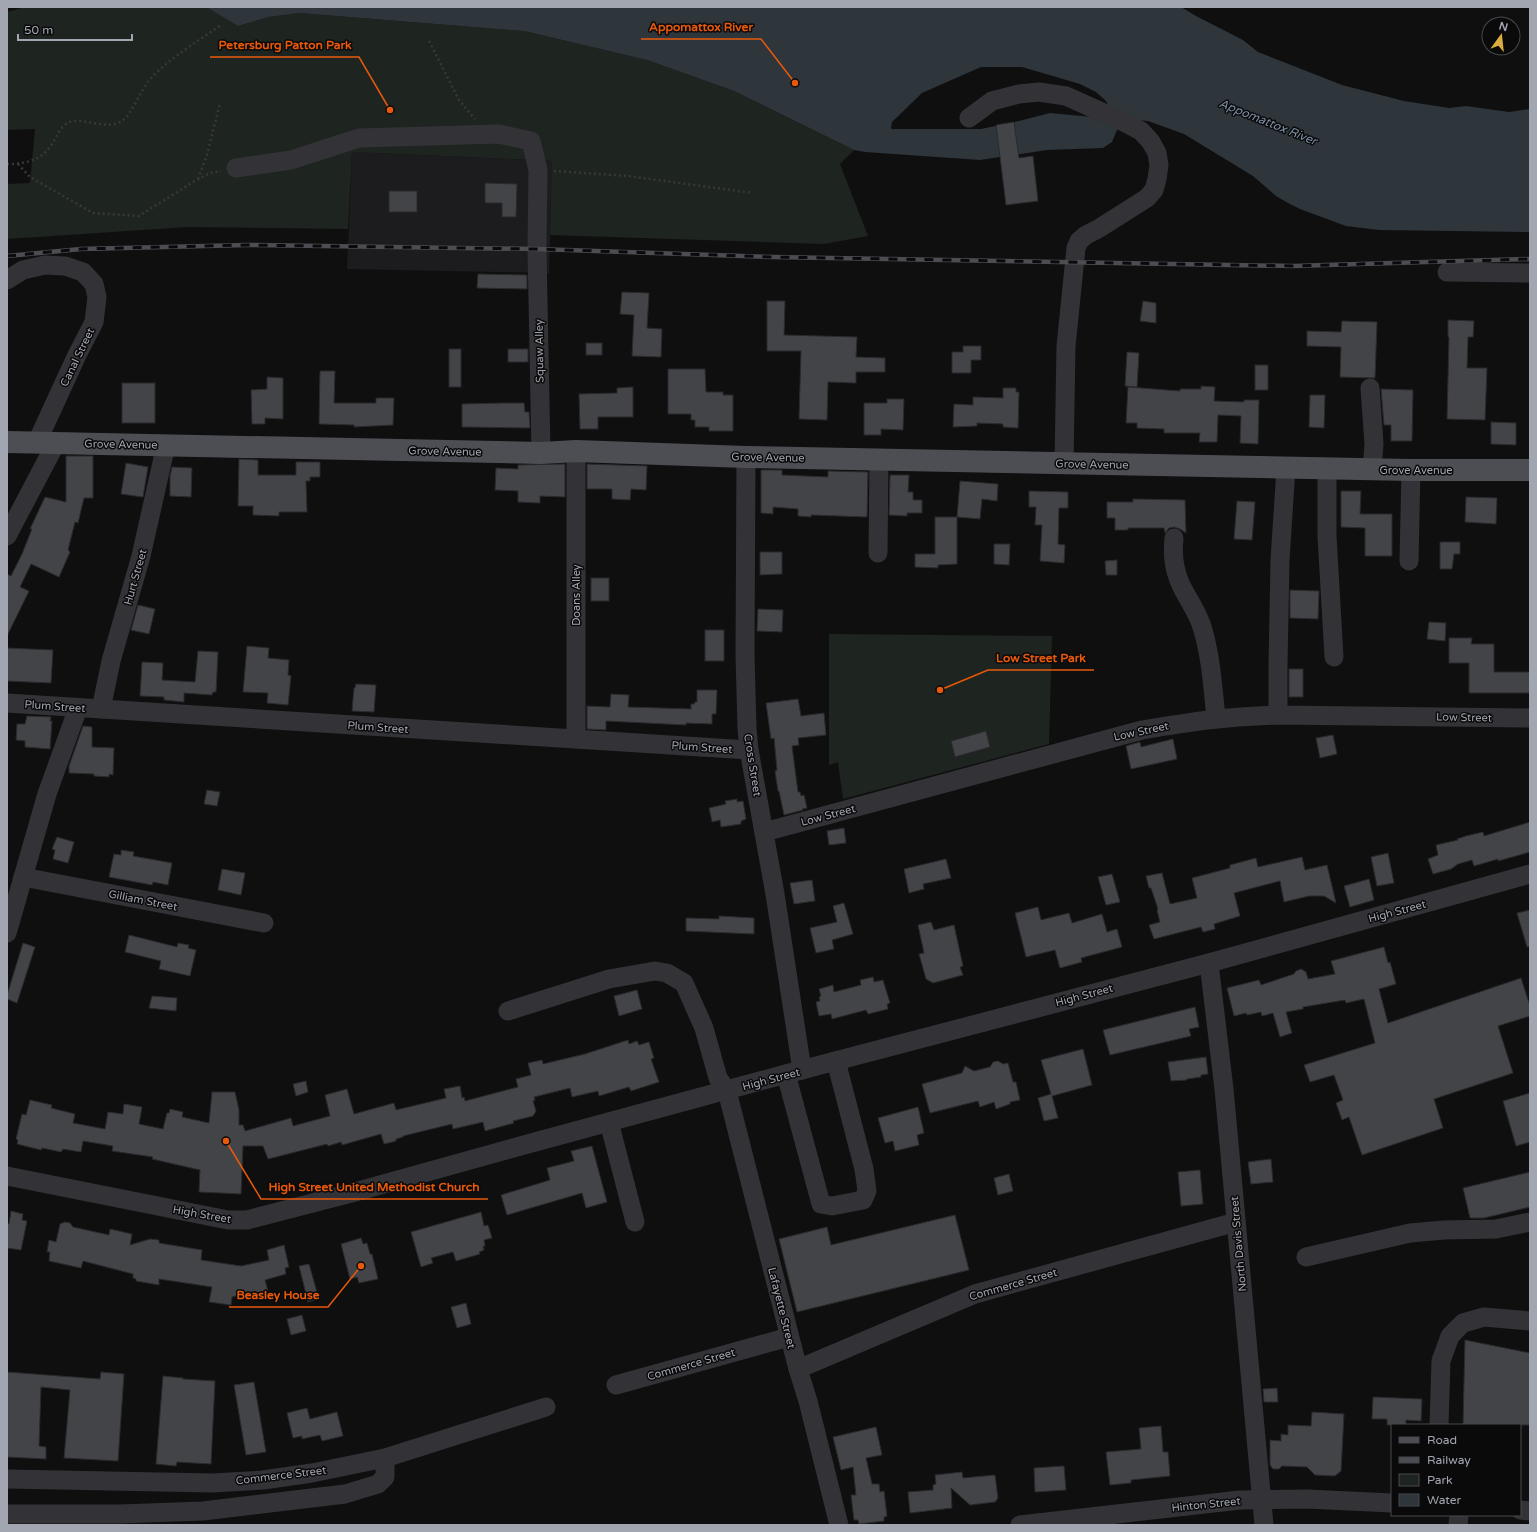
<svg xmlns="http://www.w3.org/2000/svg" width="1537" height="1532" font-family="'Varela Round',sans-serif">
<rect width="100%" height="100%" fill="#0f0f10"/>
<polygon fill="#1c1b1d" points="352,152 553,161 549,273 347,269"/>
<g fill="#1e241f">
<polygon points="25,7 206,7 238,26 269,17 299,13 524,31 647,60 734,91 854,150 840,164 868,236 824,244 550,235 552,161 352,152 348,229 188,227 7,239 7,184 30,183 35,129 7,130 7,12"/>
<polygon points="829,634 1052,636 1049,744 843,799 838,762 829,765"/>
</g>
<path fill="#2e353b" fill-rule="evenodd" d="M206 7H1181L1196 16 1243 40 1258 52 1342 85 1404 101 1449 108 1466 106 1509 112 1530 109V232L1379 230 1346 226 1300 209 1288 203 1276 196 1253 176 1184 134 1148 121 1126 119 1117 130 1112 142 1103 148 1047 150 980 160 865 152 854 150 734 91 647 60 524 31 299 13 269 17 238 26ZM981 67H1022L1080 84 1096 92 1105 100 1109 106 1103 118 1050 113 1019 121 981 129H892L891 128 892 122 922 93Z"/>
<g fill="#434448" stroke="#2a292c">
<polygon points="1014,122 1019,158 1033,156 1038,201 1006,205 996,125"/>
<polygon points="485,183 517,184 516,217 502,217 502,203 485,203"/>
<rect x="389" y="191" width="28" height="21"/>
<polygon points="478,274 527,275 527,289 477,288"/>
<polygon points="622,292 649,293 647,328 662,329 661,357 632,356 634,315 620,314"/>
<polygon points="767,301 785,301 784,335 857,337 856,357 885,358 885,372 856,372 856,383 828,382 827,420 799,419 801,351 767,351"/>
<polygon points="1143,301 1156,303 1156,323 1140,321"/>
<polygon points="1448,320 1474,321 1473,337 1468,337 1467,368 1487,368 1485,420 1447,419 1449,337 1448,337"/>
<polygon points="1342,321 1377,322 1375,378 1340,377 1341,347 1307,346 1307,331 1341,332"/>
<rect x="586" y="343" width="16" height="12"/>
<polygon points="963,346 981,346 981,360 971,360 971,373 952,373 952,352 963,352"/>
<rect x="449" y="349" width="12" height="38"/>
<rect x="508" y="349" width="20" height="13"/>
<polygon points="1127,352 1139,353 1137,387 1125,386"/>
<rect x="1255" y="365" width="13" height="25"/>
<polygon points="668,369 705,369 706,392 723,392 723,395 733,395 733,431 709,431 709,427 695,427 695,420 691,420 691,414 668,414"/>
<polygon points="320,371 335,371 334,403 376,403 376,398 394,398 393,425 354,427 354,425 319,424"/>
<polygon points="267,377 283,378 283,419 265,418 265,424 252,424 251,390 267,389"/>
<rect x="122" y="383" width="33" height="40"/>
<polygon points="1201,386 1215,387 1214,401 1244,402 1244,400 1259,400 1258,444 1240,443 1241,416 1218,415 1217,442 1199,442 1200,433 1164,433 1164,429 1137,428 1137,423 1126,423 1128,387 1180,391 1180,389 1201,389"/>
<polygon points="633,387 633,417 598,417 598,429 580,429 579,394 617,393 617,388"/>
<polygon points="1003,388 1016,388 1016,392 1019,392 1018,428 1003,427 1003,424 977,423 977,426 953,427 954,404 973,405 973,397 1003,398"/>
<polygon points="1381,389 1413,390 1412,441 1391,441 1391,425 1384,425"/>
<polygon points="1310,395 1325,395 1324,428 1309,427"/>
<polygon points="887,399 904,399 903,430 881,429 881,435 864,435 864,403 887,403"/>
<polygon points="503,403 524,403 525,412 529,412 530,428 462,427 462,404"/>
<polygon points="1491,422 1516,423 1516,445 1491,444"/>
<polygon points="66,456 93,456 93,498 84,498 78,523 75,522 68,550 70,552 59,577 31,564 20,587 29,591 7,636 7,574 11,576 22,554 32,529 30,529 45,497 66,502"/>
<polygon points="239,459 258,460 258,475 296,475 296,462 320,462 320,477 310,477 310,481 306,481 307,512 279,512 279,516 253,515 253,506 238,506"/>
<polygon points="126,463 148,467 143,497 121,494"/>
<polygon points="565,464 565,497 540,496 540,503 518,502 518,491 495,490 496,468 518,469 518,465"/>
<polygon points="587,464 647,466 646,490 631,489 630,500 612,499 612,489 587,489"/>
<polygon points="172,467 192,468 191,497 170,496 170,476"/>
<polygon points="761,470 782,470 782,475 828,477 828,471 868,472 867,517 811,515 811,517 798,516 798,509 773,507 773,514 761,513"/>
<polygon points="890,475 909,475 908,492 913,492 913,500 922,500 922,513 907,513 907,516 889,515"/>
<polygon points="960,481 998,484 997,501 982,499 980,519 957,517"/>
<polygon points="1029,491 1068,492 1068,508 1059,508 1058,544 1065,545 1064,563 1040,561 1042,525 1035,525 1036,507 1029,507"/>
<polygon points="1341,491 1361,491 1360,514 1392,514 1392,556 1365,556 1365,528 1341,527"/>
<polygon points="1466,497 1497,498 1496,524 1465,522"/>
<polygon points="1133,499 1185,500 1186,533 1180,529 1174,527 1169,528 1165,533 1164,528 1128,528 1128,530 1115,530 1115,518 1107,518 1107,502 1133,502"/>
<polygon points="1237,501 1255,502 1252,540 1234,539"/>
<polygon points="935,517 957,517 957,564 938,565 938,568 915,567 915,554 935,554"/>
<polygon points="1440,542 1460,542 1460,554 1454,554 1452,569 1440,569"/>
<polygon points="994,544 1010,544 1009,565 994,564"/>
<polygon points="760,552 782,552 782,574 760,575"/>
<polygon points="1117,560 1117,575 1106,575 1105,561"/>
<rect x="591" y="578" width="18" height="23"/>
<polygon points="1290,590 1319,591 1318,619 1290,618"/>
<polygon points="138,605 155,609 149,634 131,630"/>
<polygon points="758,609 783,610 782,632 757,631"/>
<polygon points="1429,622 1446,623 1445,641 1427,639"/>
<rect x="705" y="630" width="19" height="31"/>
<polygon points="1449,638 1472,638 1471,644 1494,644 1494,672 1530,672 1530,693 1469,693 1469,663 1449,663"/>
<polygon points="247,646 269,648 268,658 289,660 288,675 291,676 288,705 267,703 268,693 243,692"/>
<polygon points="7,648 53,650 51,683 7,681"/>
<polygon points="198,651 218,652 216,692 213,692 212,695 184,693 184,702 164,700 164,697 140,696 142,662 163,663 162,680 195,682"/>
<rect x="1289" y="669" width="14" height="28"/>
<polygon points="356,684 376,685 374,712 352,711 354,688 355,688"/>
<polygon points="697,690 717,690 716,714 712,714 712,724 686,723 686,725 606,721 606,730 587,729 587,706 610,707 611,694 629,695 628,707 691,709 691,704 694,704 695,702 697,702"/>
<polygon points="798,699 801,716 824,713 826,735 798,738 799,745 792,746 798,792 800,792 801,796 804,795 807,808 802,809 803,810 784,815 779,791 778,791 775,771 777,770 774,738 771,739 766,703"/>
<polygon points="27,716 51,717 50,721 52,721 50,749 25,747 25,741 16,740 17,724 25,724"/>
<polygon points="83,726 92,727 92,747 114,748 113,775 109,774 109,777 94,776 94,774 69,773 69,766"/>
<polygon points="986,731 990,747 955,757 951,741"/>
<polygon points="1333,735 1337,754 1320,758 1316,738"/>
<polygon points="1173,739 1177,759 1131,769 1126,746 1140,742 1141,747"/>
<polygon points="207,790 220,792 217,806 204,804"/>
<polygon points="737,799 737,802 743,801 746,819 741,821 741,824 721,827 720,820 712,822 709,808 726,804 725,801"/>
<polygon points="1530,822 1530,852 1498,861 1498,859 1474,866 1472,860 1458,864 1451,869 1433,874 1428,859 1438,855 1436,845 1458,840 1457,839 1466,836 1483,832 1484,836"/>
<polygon points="844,828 846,843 829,845 827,831"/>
<polygon points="57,837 74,842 68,863 53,859 55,850 52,849"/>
<polygon points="121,850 134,852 133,856 172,863 168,885 153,882 152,885 109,877 114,854 121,855"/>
<polygon points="1388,853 1394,883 1377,886 1371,857"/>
<polygon points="1302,857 1305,870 1327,865 1336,903 1324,896 1309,896 1284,902 1280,881 1234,893 1240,916 1214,924 1215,929 1203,932 1201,927 1154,939 1149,925 1160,922 1157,910 1158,909 1151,888 1149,888 1146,876 1162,873 1170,904 1197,898 1192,878 1230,868 1230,865 1256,858 1258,867"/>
<polygon points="946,859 951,878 923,884 924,889 909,893 904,869"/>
<polygon points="222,869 245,873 241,895 218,890"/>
<polygon points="1112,874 1120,902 1106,905 1098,877"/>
<polygon points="1369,879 1374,900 1350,907 1344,886"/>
<polygon points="812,880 815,901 794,904 790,883"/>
<polygon points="844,903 853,934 832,940 834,949 816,953 810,928 837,922 833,906"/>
<polygon points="1038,907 1041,920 1069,913 1072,923 1102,914 1107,932 1117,929 1122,947 1081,958 1082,962 1060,968 1055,950 1026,957 1015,913"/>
<polygon points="1530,910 1530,946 1527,947 1517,913"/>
<polygon points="719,916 754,918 754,934 686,931 686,918 719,919"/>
<polygon points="931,922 934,930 954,925 963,966 960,967 963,975 933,983 926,979 919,954 924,953 918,925"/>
<polygon points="129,935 177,947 178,943 189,945 188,948 196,950 190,976 159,969 161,961 125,952"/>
<polygon points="23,943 35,947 17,1003 7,999 7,995"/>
<polygon points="1384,947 1388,963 1390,962 1396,984 1379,989 1388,1023 1521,978 1530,1006 1530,1016 1498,1026 1513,1073 1434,1099 1443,1128 1362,1155 1349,1117 1342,1120 1336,1103 1343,1100 1334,1075 1310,1082 1304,1065 1375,1043 1364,999 1346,1003 1345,1000 1303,1007 1303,1009 1286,1012 1292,1033 1280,1037 1273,1013 1262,1016 1261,1012 1247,1015 1246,1013 1234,1016 1227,988 1259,980 1261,985 1294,974 1296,971 1301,969 1306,972 1308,979 1335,974 1331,961"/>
<polygon points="873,977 874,982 883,980 890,1003 887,1004 888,1009 868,1014 866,1010 832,1019 831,1014 819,1016 816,1002 820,1001 819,997 821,996 819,989 833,985 834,992 861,985 860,980"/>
<polygon points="637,990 642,1009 619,1016 614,996"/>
<polygon points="152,996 177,998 176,1011 149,1008"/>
<polygon points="1195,1007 1199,1027 1189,1029 1191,1036 1110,1055 1103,1030"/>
<polygon points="628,1040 629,1044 637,1041 639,1045 649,1042 654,1058 651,1059 659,1082 631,1091 629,1087 599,1096 598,1091 572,1097 570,1088 534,1097 535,1100 533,1101 536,1111 533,1116 513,1121 514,1123 485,1131 483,1122 453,1129 452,1124 403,1136 403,1137 396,1139 396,1141 384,1144 381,1134 342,1145 341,1142 328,1146 327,1144 268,1159 263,1146 243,1146 241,1194 199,1192 200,1170 152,1159 153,1157 112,1151 113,1146 83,1141 81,1152 63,1149 61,1152 42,1148 41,1150 17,1144 18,1140 16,1139 22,1114 26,1115 30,1100 52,1105 51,1108 75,1114 73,1123 105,1129 108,1112 123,1114 124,1104 142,1107 139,1124 163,1129 167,1113 169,1113 170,1109 183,1112 182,1117 209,1123 212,1092 235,1092 239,1110 239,1125 243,1125 245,1131 291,1118 293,1126 330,1116 325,1095 347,1089 354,1114 394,1103 396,1110 446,1098 444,1089 460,1086 462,1098 464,1097 465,1101 518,1087 516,1079 531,1075 528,1063 542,1060 543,1064 585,1054"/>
<polygon points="1083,1049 1092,1085 1052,1096 1058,1118 1044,1121 1038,1098 1051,1094 1041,1060"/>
<polygon points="1206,1057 1208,1074 1201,1075 1201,1077 1187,1079 1187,1080 1171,1081 1168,1062"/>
<polygon points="998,1061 1003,1064 1008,1063 1013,1082 1016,1082 1020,1100 1010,1102 1010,1104 996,1109 994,1102 980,1107 978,1101 930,1113 922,1084 962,1073 965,1066 974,1071 990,1067 993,1062"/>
<polygon points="306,1081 308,1092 296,1096 293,1084"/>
<polygon points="1530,1093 1530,1142 1516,1146 1503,1101"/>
<polygon points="918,1107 924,1133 917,1135 919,1145 895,1151 893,1141 885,1143 878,1118"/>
<polygon points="592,1146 607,1202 586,1208 582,1193 507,1215 501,1195 550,1180 547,1168 574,1161 571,1151"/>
<polygon points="1271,1159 1273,1182 1251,1184 1248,1162"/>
<polygon points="1200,1170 1203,1204 1181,1206 1178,1172"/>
<polygon points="1530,1172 1530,1207 1484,1218 1470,1218 1463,1188"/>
<polygon points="1009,1174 1013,1191 998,1195 994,1178"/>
<polygon points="11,1211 23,1214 22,1220 27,1221 21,1250 7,1248 7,1223 9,1224"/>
<polygon points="481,1212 484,1226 488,1225 492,1238 484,1240 485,1246 483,1246 484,1250 479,1252 480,1254 456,1261 453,1252 431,1258 433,1263 421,1267 411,1232"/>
<polygon points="955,1215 969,1270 797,1312 779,1239 827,1227 831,1245"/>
<polygon points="65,1222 70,1223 73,1227 109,1235 110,1229 132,1234 130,1245 150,1239 159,1240 159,1243 202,1250 201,1260 241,1266 269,1260 267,1250 284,1245 289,1267 285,1268 286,1274 265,1280 268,1291 256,1294 255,1291 232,1297 231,1305 209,1302 212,1287 159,1279 159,1285 136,1281 136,1279 133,1278 133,1274 83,1261 81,1268 49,1261 50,1252 47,1252 49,1240 56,1242 60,1224"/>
<polygon points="361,1238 363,1244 367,1243 370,1254 372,1254 378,1279 359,1283 357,1277 350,1279 341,1244"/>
<polygon points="309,1264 319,1299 308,1302 299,1266"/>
<polygon points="466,1303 471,1324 457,1328 451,1307"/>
<polygon points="302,1315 306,1331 291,1335 287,1319"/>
<polygon points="1465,1340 1530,1353 1530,1425 1463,1425"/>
<polygon points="7,1372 100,1379 101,1372 124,1374 118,1461 64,1458 70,1390 41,1387 39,1446 46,1447 46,1459 7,1457"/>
<polygon points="163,1376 183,1378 183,1379 215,1381 211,1464 177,1462 176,1466 156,1464"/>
<polygon points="254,1382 266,1452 246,1455 234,1385"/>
<polygon points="1277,1388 1278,1402 1264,1402 1263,1389"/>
<polygon points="1373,1397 1422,1399 1421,1421 1406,1420 1406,1425 1387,1425 1387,1419 1372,1419"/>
<polygon points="307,1408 310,1419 337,1412 343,1436 322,1441 320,1435 302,1439 302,1436 293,1438 287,1413"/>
<polygon points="1312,1412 1344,1414 1341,1471 1335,1476 1315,1475 1307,1467 1282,1466 1279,1469 1273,1469 1270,1465 1270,1440 1281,1441 1281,1434 1288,1435 1288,1425 1311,1426"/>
<polygon points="1161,1426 1163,1452 1168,1452 1170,1476 1131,1480 1131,1483 1110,1485 1106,1452 1141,1449 1139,1428"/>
<polygon points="876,1427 882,1455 866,1458 872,1484 879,1484 880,1492 884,1491 887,1516 884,1517 884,1521 859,1524 858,1520 854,1520 851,1495 856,1495 853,1467 841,1470 833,1437"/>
<polygon points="1064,1466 1066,1490 1035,1492 1034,1468"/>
<polygon points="962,1472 963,1478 995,1475 998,1498 995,1502 970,1505 951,1488 952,1508 910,1513 908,1492 933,1490 933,1485 936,1484 935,1475"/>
</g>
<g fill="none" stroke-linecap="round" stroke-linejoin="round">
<g stroke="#37383c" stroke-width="2.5" stroke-dasharray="2 3" stroke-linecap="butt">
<polyline points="429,41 459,100 475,119"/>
<path d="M7 164C23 164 40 161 50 147 56 139 58 130 66 124 81 114 103 132 122 121 133 113 141 88 153 76 173 56 198 41 221 25"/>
<polyline points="18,164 30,177 93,213 139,216 193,182 210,173 221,171"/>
<polyline points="554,171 628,176 753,193"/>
<polyline points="198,179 207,155 220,103"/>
</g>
<g stroke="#333337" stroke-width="19">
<polyline points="969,118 992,101 1019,94 1039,92 1066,96 1126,123 1141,131 1151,142 1157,153 1159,165 1157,179 1154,190 1147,198 1098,229 1086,235 1079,241 1076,248 1066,346 1064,463"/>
<polyline points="236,168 291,160 359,138 499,134 531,141 538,170 537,249 541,453"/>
<polyline points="1447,272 1530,273"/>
<polyline points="7,280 23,270 45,265 65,266 83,272 94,284 97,297 94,322 77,355 37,442"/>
<polyline points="1370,388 1374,444 1372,469"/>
<polyline points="576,451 576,739"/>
<polyline points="746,457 745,655 747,728 749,750 775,894 802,1070"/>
<polyline points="1327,469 1327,536 1334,657"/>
<polyline points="7,536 56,443"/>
<path d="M1174 538C1172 556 1175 575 1184 591 1191 604 1199 615 1203 630 1211 658 1213 689 1216 718"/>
<polyline points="878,553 879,459"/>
<polyline points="1409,561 1411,470"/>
<polyline points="7,703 749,750"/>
<polyline points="101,709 111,661 141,556 166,445"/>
<polyline points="1278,715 1278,665 1280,560 1286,468"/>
<path d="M764 832 1142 730C1189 722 1230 716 1278 715L1530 718"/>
<polyline points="23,877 264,923"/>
<polyline points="7,933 47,794 78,708"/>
<polyline points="1209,963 1224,1089 1264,1525"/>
<polyline points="508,1011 609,979 655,971 667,973 684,983 704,1028 718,1078 727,1091 798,1369 808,1401 839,1525"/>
<polyline points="786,1074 821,1204 832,1206 863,1200 867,1191 864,1169 836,1061"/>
<polyline points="609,1122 635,1222"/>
<polyline points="7,1176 228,1220 247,1220 355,1192 524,1145 786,1074 1209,963 1530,874"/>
<polyline points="1306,1257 1410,1233 1444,1230 1496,1229 1530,1222"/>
<polyline points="798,1369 975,1294 1236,1222"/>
<polyline points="616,1385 789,1337"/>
<polyline points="1439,1425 1441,1361 1450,1336 1463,1323 1484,1317 1530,1321"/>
<polyline points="7,1479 213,1483 263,1480 312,1473 385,1458 546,1407"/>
<polyline points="1520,1510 1530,1511"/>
<polyline points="7,1514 120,1514 203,1511 345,1494 378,1484 385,1477 385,1458"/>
<polyline points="1020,1525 1240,1500 1307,1499 1392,1503"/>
<polyline points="1458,1525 1459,1515"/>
</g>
<polyline stroke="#4d4e54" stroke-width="22" points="7,442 541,453 576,451 746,457 1411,470 1530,470"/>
<defs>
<polyline id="rail" points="7,256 81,249 247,245 537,249 773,257 1293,266 1530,259"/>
</defs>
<use href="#rail" stroke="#4c4d52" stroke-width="4.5"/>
<use href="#rail" stroke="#0a0a0b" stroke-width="3" stroke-dasharray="9" stroke-linecap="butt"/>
</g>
<g text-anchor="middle" stroke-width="3" stroke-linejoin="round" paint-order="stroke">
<g font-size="11" fill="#a2a6b0" stroke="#0a0a0b">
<text transform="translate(539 351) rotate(-91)" y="4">Squaw Alley</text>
<text transform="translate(77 357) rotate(-64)" y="4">Canal Street</text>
<text transform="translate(121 444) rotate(1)" y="4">Grove Avenue</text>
<text transform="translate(445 451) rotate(1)" y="4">Grove Avenue</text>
<text transform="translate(768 457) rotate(1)" y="4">Grove Avenue</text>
<text transform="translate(1092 464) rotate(1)" y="4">Grove Avenue</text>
<text x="1416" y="474">Grove Avenue</text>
<text transform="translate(135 577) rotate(-74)" y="4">Hurt Street</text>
<text transform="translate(576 595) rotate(-90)" y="4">Doans Alley</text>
<text transform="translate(55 706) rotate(4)" y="4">Plum Street</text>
<text transform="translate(1464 717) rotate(1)" y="4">Low Street</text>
<text transform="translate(378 727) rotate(4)" y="4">Plum Street</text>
<text transform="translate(1141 731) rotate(-12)" y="4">Low Street</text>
<text transform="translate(702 747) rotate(4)" y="4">Plum Street</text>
<text transform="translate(753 765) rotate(81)" y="4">Cross Street</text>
<text transform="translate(828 815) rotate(-15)" y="4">Low Street</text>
<text transform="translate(143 900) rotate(11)" y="4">Gilliam Street</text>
<text transform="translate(1397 911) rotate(-15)" y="4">High Street</text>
<text transform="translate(1084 995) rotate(-15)" y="4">High Street</text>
<text transform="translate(771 1079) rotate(-15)" y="4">High Street</text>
<text transform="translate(202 1214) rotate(10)" y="4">High Street</text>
<text transform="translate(1238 1244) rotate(-95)" y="4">North Davis Street</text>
<text transform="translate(1013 1284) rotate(-16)" y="4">Commerce Street</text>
<text transform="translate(782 1308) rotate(76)" y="4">Lafayette Street</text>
<text transform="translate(691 1364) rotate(-16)" y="4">Commerce Street</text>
<text transform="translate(281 1475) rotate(-7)" y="4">Commerce Street</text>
<text transform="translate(1206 1504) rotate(-6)" y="4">Hinton Street</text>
</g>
<g font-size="12" font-style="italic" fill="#7c91a7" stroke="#0a0a0b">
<text transform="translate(1268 122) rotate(22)" y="4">Appomattox River</text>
</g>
</g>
<path fill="none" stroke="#e8590c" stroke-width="1.5" d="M795 83L761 39H641M390 110L359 57H210M940 690L988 670H1094M226 1141L261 1199H488M361 1266L328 1307H229"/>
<g fill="#e8590c" stroke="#0a0a0b" stroke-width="1.5">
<circle cx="795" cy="83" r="4"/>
<circle cx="390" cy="110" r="4"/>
<circle cx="940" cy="690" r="4"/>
<circle cx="226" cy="1141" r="4"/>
<circle cx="361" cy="1266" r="4"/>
</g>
<g font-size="12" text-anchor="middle" font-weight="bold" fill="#e8590c" stroke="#0a0a0b" stroke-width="3" stroke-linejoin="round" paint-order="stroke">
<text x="701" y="31">Appomattox River</text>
<text x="285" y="49">Petersburg Patton Park</text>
<text x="1041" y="662">Low Street Park</text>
<text x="374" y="1191">High Street United Methodist Church</text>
<text x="278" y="1299">Beasley House</text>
</g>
<rect width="1537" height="1532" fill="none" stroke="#a2a6b0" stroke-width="16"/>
<rect x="1391" y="1424" width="130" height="92" fill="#0a0a0b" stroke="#47484d"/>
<rect x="1399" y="1437" width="20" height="6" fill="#4d4e54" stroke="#47484d"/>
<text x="1427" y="1444" font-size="12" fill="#a2a6b0">Road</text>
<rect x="1399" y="1457" width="20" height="6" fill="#4c4d52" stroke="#47484d"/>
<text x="1427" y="1464" font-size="12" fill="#a2a6b0">Railway</text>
<rect x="1399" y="1474" width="20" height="12" fill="#1e241f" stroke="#47484d"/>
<text x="1427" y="1484" font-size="12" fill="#a2a6b0">Park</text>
<rect x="1399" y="1494" width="20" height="12" fill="#2e353b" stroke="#47484d"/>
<text x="1427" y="1504" font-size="12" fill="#a2a6b0">Water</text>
<g transform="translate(1501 36) rotate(15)"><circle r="19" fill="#0a0a0b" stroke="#47484d"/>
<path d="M0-3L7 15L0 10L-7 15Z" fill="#daad3e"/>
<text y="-6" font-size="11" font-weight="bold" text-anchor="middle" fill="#a2a6b0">N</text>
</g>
<path d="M18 34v6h114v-6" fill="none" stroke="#a2a6b0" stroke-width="2"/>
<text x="24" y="34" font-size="12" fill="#a2a6b0" stroke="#0a0a0b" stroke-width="3" paint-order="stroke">50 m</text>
</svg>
